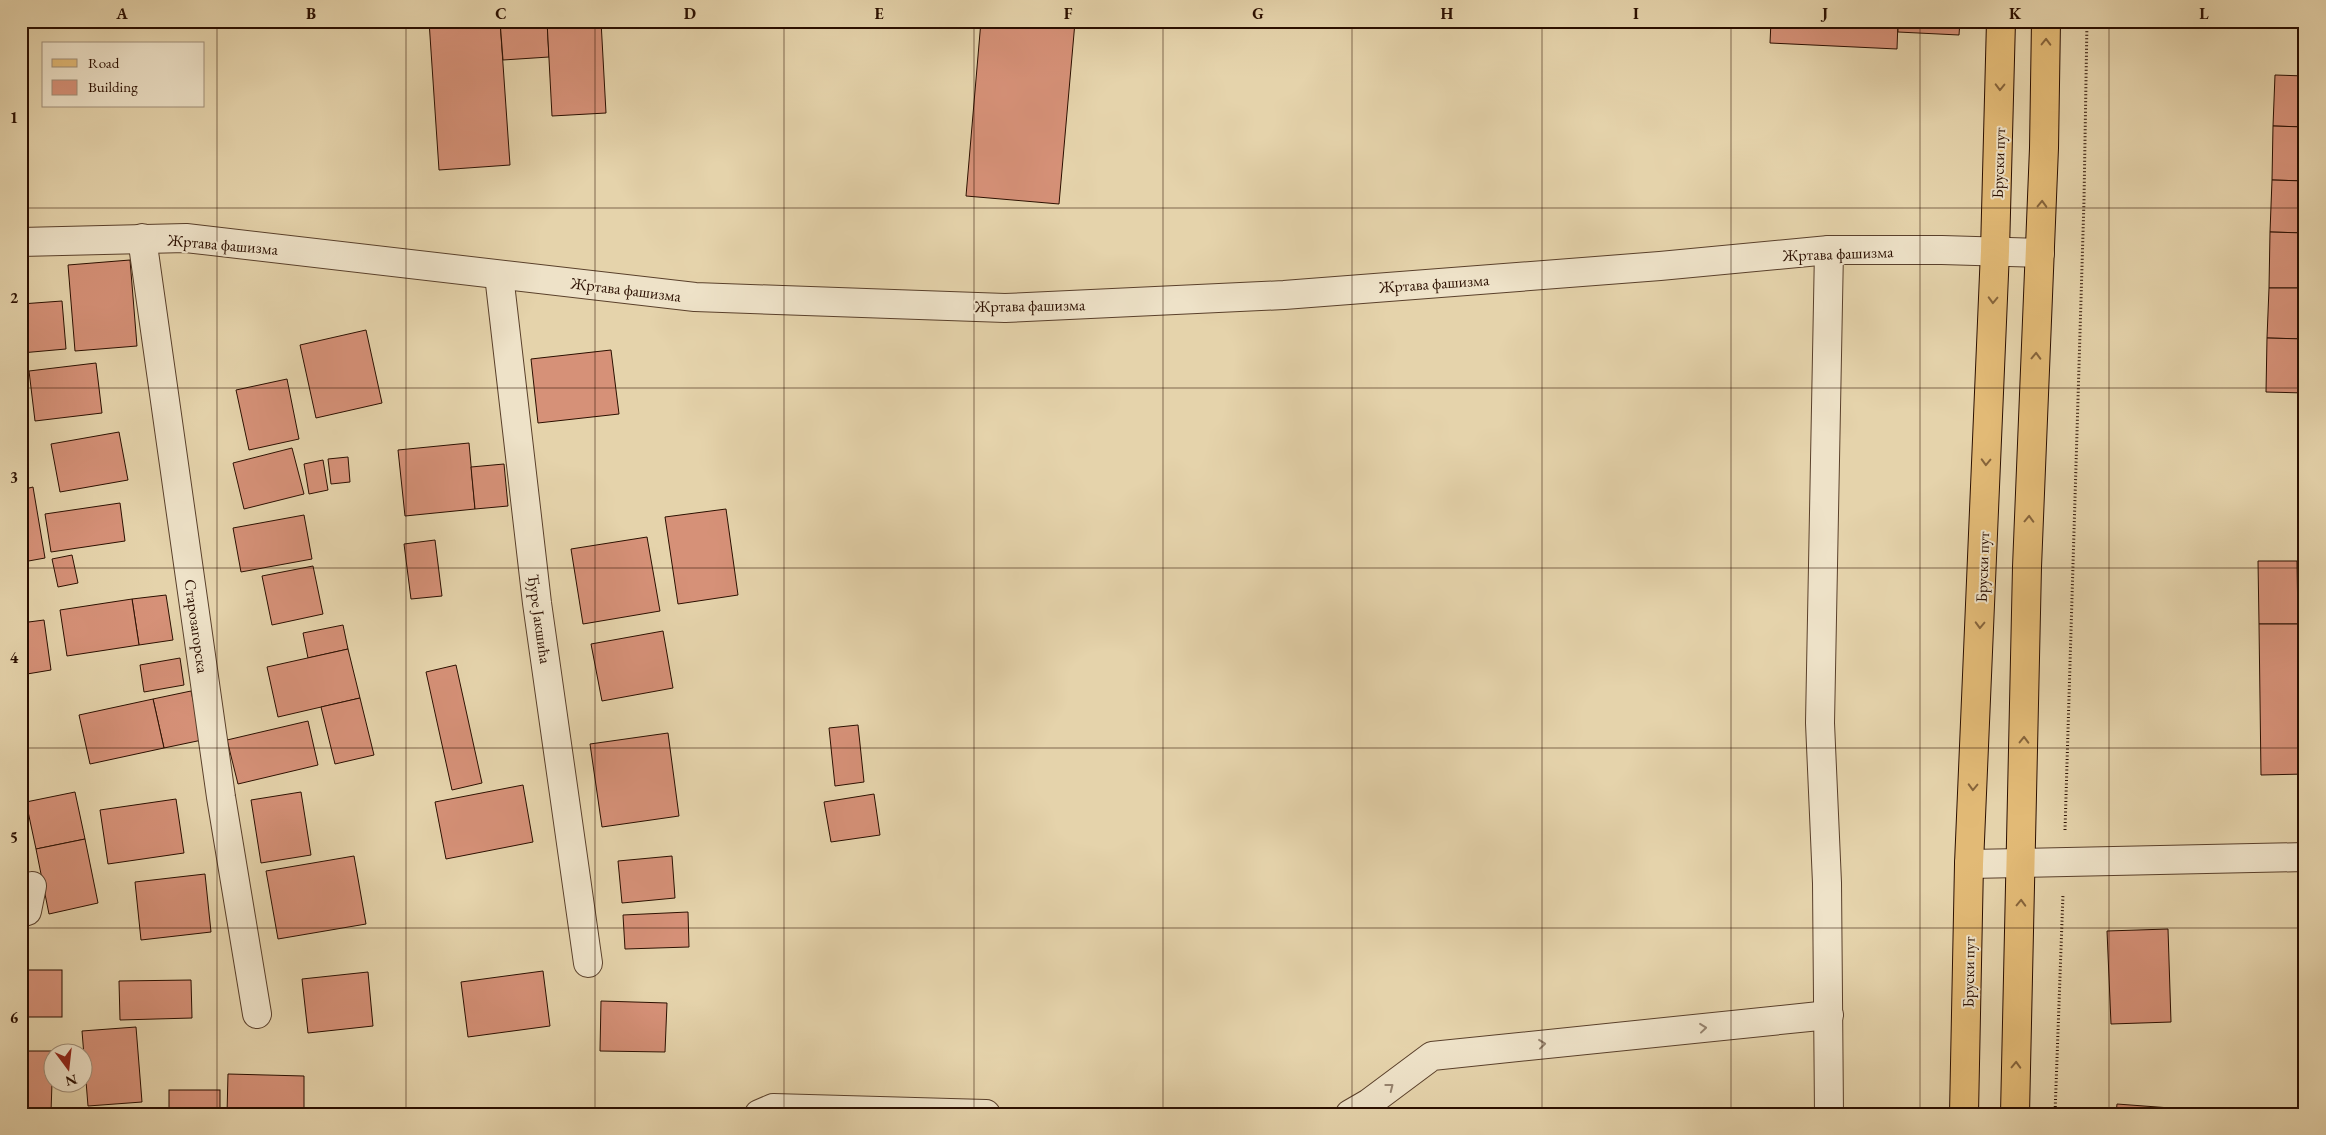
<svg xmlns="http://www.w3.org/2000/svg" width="2326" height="1135" font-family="'EB Garamond',serif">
<rect width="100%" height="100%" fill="#e5d3ab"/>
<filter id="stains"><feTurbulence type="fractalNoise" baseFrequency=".004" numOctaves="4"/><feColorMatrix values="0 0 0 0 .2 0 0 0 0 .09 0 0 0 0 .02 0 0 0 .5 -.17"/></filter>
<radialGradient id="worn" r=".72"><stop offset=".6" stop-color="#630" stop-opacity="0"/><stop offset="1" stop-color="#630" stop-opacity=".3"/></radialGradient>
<g fill="#d69178" stroke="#2b0f00">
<polygon points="429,21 500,21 510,165 439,170"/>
<polygon points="500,21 547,21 549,57 503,60"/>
<polygon points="547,21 601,21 606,113 552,116"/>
<polygon points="981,21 1075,22 1059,204 966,196"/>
<polygon points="1771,21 1898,21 1897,49 1770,43"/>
<polygon points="1898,21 1960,21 1959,35 1898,32"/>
<polygon points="21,74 24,136 21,136"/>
<polygon points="2275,75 2305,76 2305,127 2273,126"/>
<polygon points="2273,126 2305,127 2305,181 2272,180"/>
<polygon points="2272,180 2305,181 2305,233 2270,232"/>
<polygon points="2270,232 2305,233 2305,288 2269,288"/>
<polygon points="130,260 137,346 75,351 68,265"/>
<polygon points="2269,288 2305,288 2305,339 2267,338"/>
<polygon points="62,301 66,349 21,353 21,304"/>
<polygon points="366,330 382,403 316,418 300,345"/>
<polygon points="2267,338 2305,339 2305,393 2266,392"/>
<polygon points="611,350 619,414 538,423 531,359"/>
<polygon points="96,363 102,413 35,421 29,371"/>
<polygon points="287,379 299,439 249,450 236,390"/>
<polygon points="119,432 128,480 60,492 51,444"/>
<polygon points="469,443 475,509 405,516 398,450"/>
<polygon points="292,448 304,494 244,509 233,463"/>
<polygon points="348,457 350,482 331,484 328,459"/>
<polygon points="323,460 328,490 309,494 304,464"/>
<polygon points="504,464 508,506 475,509 471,467"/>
<polygon points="33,487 45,558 23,562 21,490"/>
<polygon points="120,503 125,541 51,552 45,514"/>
<polygon points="726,509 738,595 678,604 665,517"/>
<polygon points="304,515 312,559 241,572 233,528"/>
<polygon points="647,537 660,611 583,624 571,549"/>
<polygon points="435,540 442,596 411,599 404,544"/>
<polygon points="72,555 78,583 58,587 52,559"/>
<polygon points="2258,561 2297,561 2298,624 2259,624"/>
<polygon points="313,566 323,614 272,625 262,576"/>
<polygon points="166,595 173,640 139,645 132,599"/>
<polygon points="132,599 139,645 67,656 60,610"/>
<polygon points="44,620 51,670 21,675 21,623"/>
<polygon points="2259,624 2305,624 2305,774 2261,775"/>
<polygon points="343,625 348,649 308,658 303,633"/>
<polygon points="663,631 673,688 602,701 591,644"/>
<polygon points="348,649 360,698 278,717 267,667"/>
<polygon points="180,658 184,685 144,692 140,665"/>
<polygon points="456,665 482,783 452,790 426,672"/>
<polygon points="191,691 202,740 164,748 153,699"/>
<polygon points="360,698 374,755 335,764 321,707"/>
<polygon points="153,699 164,748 90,764 79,715"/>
<polygon points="308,721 318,765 238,784 227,740"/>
<polygon points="858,725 864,782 835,786 829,728"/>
<polygon points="668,733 679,816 602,827 590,744"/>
<polygon points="523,785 533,842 446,859 435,802"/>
<polygon points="75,792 85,839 36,849 26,802"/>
<polygon points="301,792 311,855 261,863 251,800"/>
<polygon points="874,794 880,835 831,842 824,802"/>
<polygon points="176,799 184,853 108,864 100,810"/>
<polygon points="85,839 98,903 49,914 36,849"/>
<polygon points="354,856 366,924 278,939 266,871"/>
<polygon points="672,856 675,898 622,903 618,861"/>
<polygon points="205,874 211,932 141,940 135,882"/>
<polygon points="688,912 689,947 625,949 623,915"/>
<polygon points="2168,929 2171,1022 2111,1024 2107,931"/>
<rect x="21" y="970" width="41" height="47"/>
<polygon points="543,971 550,1026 468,1037 461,982"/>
<polygon points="368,972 373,1026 308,1033 302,979"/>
<polygon points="191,980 192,1018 120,1020 119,981"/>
<polygon points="601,1001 667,1003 665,1052 600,1051"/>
<polygon points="136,1027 142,1102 88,1106 82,1031"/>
<polygon points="21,1051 53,1051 51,1113 21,1112"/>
<polygon points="228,1074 304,1076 304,1114 227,1114"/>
<rect x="169" y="1090" width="51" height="24"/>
<polygon points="2117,1104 2184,1109 2184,1114 2116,1114"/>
</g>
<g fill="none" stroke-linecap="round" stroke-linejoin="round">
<defs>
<g id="minor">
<polyline points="142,238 221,797 257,1014"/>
<polyline points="21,242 186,238 695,297 1005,308 1284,295 1660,266 1829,250 1942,250 2040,253"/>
<polyline points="1829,250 1820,723 1827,883 1829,1114"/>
<polyline points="499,275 537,603 588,963"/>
<polyline points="1969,864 2305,857"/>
<polyline points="21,913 27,911 32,886"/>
<polyline points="759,1114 773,1108 986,1114"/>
<polyline points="1350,1114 1369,1103 1432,1056 1829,1015"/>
</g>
<g id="major">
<polyline points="1964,1114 1969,864 1995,251 2001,21"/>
<polyline points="2015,1114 2027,567 2044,148 2046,21"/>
</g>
</defs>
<use href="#minor" stroke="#5a402b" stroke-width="30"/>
<use href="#major" stroke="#2b0f00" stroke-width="30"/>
<g stroke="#2b0f00" stroke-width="3" stroke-dasharray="1 2.5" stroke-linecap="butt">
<polyline points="2065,830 2084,200 2087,21"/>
<polyline points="2055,1114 2063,894"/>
</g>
<use href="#minor" stroke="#eee2c8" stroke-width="28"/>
<use href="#major" stroke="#e2ba76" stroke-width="28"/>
</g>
<defs><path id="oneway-chevron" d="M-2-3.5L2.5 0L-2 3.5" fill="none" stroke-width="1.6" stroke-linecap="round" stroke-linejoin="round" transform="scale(1.25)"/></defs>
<g stroke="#86643b">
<use href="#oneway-chevron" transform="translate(2046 42) rotate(-89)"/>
<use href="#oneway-chevron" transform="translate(2000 87) rotate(91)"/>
<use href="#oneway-chevron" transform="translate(2042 204) rotate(-88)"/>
<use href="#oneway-chevron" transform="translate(1993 300) rotate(92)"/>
<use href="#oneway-chevron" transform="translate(2036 356) rotate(-88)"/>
<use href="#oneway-chevron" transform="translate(1986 462) rotate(92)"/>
<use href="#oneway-chevron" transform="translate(2029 519) rotate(-88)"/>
<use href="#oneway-chevron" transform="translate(1980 625) rotate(92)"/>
<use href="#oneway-chevron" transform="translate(2024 740) rotate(-89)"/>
<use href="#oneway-chevron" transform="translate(1973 787) rotate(92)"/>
<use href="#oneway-chevron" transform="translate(2021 903) rotate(-88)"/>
<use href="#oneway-chevron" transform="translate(2016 1065) rotate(-88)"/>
</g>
<g stroke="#96836e">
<use href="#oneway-chevron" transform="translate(1703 1028) rotate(-6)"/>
<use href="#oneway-chevron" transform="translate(1542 1044) rotate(-6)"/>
<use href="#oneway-chevron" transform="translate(1390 1087) rotate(-38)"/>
</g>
<path fill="none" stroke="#2b0f00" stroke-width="1" stroke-opacity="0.55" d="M217 21V1114M406 21V1114M595 21V1114M784 21V1114M974 21V1114M1163 21V1114M1352 21V1114M1542 21V1114M1731 21V1114M1920 21V1114M2109 21V1114M21 208H2305M21 388H2305M21 568H2305M21 748H2305M21 928H2305"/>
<g text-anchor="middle" stroke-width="4" stroke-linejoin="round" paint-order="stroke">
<g font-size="16" fill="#2b0f00" stroke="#eee2c8">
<text transform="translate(1998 163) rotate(-88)" y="6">Бруски пут</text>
<text transform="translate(223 244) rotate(5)" y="6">Жртава фашизма</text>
<text transform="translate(1838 253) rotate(-2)" y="6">Жртава фашизма</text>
<text transform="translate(1434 283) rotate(-4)" y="6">Жртава фашизма</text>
<text transform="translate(626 289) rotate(7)" y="6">Жртава фашизма</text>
<text transform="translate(1030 305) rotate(-1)" y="6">Жртава фашизма</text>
<text transform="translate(1982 567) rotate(-88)" y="6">Бруски пут</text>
<text transform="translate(540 619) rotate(82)" y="6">Ђуре Јакшића</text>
<text transform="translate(197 626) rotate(82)" y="6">Старозагорска</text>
<text transform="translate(1968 972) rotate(-89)" y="6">Бруски пут</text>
</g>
</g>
<rect width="2326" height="1135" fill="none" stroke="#e5d3ab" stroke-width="55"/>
<rect x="42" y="42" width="162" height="65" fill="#eee2c8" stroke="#a08e78"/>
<rect x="52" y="59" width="25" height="8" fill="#e2ba76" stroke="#a08e78"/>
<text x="88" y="68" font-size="15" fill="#2b0f00">Road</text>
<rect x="52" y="80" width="25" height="15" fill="#d69178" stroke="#a08e78"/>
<text x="88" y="92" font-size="15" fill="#2b0f00">Building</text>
<g transform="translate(68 1068) rotate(165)"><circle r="24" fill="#eee2c8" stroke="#a08e78"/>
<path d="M0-4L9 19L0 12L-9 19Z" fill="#8f2418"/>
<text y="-8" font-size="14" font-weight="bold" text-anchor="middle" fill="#2b0f00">N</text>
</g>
<rect x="28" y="28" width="2270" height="1080" fill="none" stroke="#2b0f00" stroke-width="2"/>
<g font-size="16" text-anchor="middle" font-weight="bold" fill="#2b0f00">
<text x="122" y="19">A</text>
<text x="311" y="19">B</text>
<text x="501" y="19">C</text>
<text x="690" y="19">D</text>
<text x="879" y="19">E</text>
<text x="1068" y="19">F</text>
<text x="1258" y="19">G</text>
<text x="1447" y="19">H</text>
<text x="1636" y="19">I</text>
<text x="1825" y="19">J</text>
<text x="2015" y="19">K</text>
<text x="2204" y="19">L</text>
<text x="14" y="123">1</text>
<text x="14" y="303">2</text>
<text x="14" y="483">3</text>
<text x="14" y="663">4</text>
<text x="14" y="843">5</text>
<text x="14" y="1023">6</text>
</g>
<rect width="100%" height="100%" filter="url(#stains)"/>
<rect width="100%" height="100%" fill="url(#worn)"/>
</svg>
